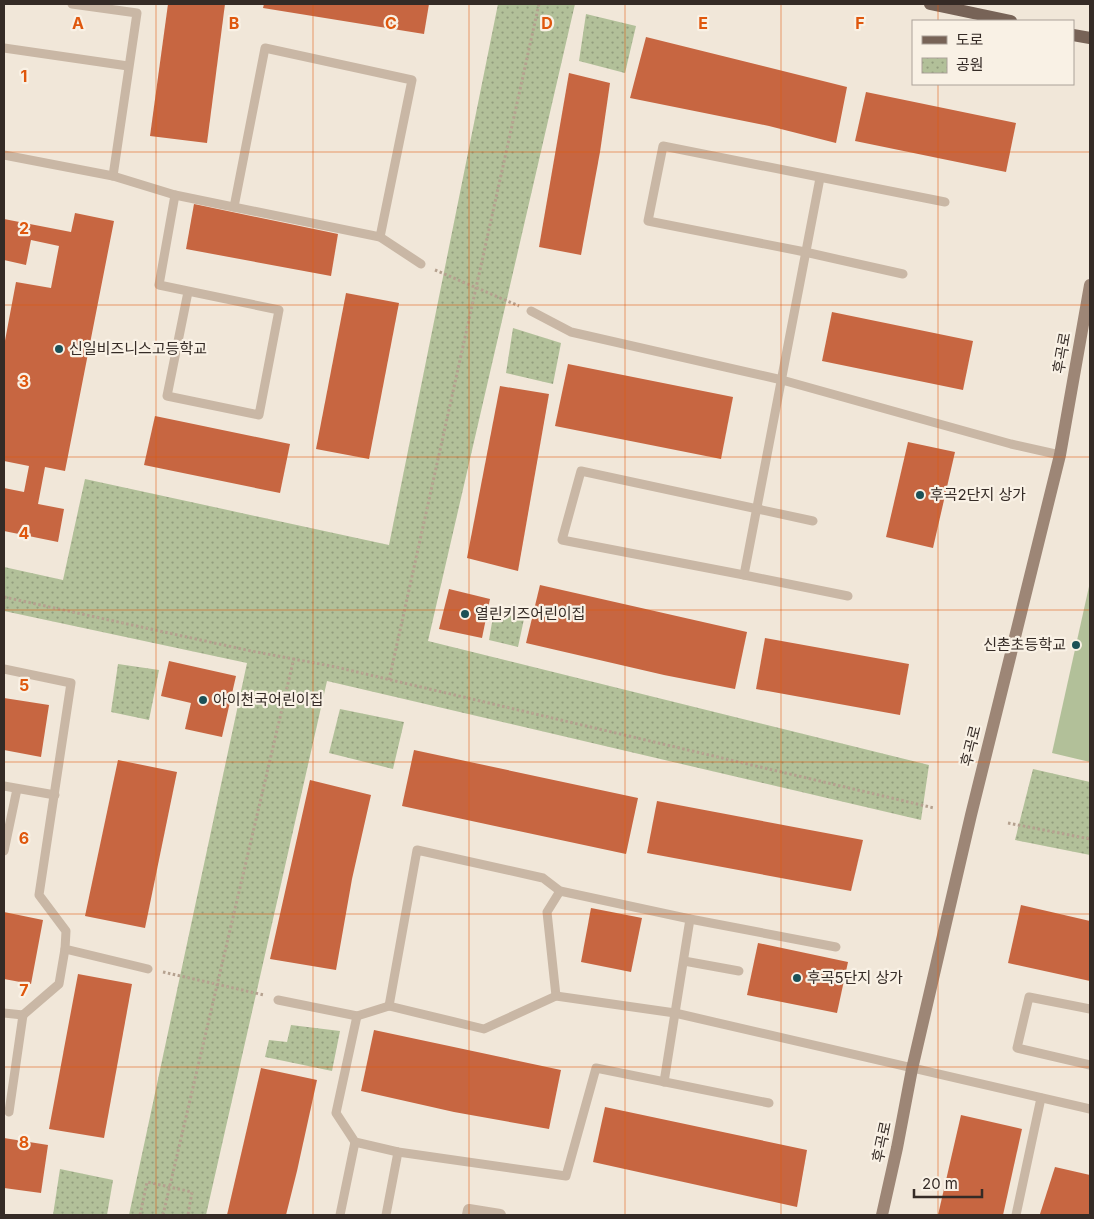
<svg xmlns="http://www.w3.org/2000/svg" width="1094" height="1219" font-family="Inter,'Noto Sans KR',sans-serif">
<defs>
<pattern id="park-dots" width="8" height="8" patternUnits="userSpaceOnUse" patternTransform="scale(1.25)"><rect width="8" height="8" fill="#b2c099"/><path d="M2 2h.1M6 6h.1" fill="none" stroke="#929c7d" stroke-width="1.8" stroke-linecap="round"/></pattern>
</defs>
<rect width="100%" height="100%" fill="#f1e7d9"/>
<polygon fill="#b2c099" points="1090,582 1090,762 1052,753"/>
<g fill="url(#park-dots)">
<polygon points="498,4 575,4 428,641 929,765 921,820 327,681 206,1215 129,1215 247,663 4,611 4,567 63,580 85,479 389,545"/>
<polygon points="586,14 636,26 625,73 579,61"/>
<polygon points="513,328 561,343 553,384 506,373"/>
<polygon points="494,611 524,619 518,647 489,640"/>
<polygon points="118,664 159,670 149,720 111,712"/>
<polygon points="340,709 404,722 393,769 329,753"/>
<polygon points="1033,769 1090,782 1090,855 1015,840"/>
<polygon points="291,1025 340,1031 332,1071 265,1057 269,1040 287,1042"/>
<polygon points="60,1169 113,1180 107,1215 53,1215"/>
</g>
<g fill="#c76641">
<polygon points="168,4 225,4 207,143 150,136"/>
<polygon points="264,4 429,4 424,34 263,8"/>
<polygon points="646,37 847,87 836,143 769,126 630,98"/>
<polygon points="569,73 610,83 600,152 581,255 539,247"/>
<polygon points="866,92 1016,123 1006,172 855,141"/>
<polygon points="194,204 338,234 331,276 186,249"/>
<polygon points="75,213 114,221 65,471 45,467 38,504 64,509 58,542 4,531 4,488 24,492 29,466 4,461 4,346 16,282 51,288 59,246 31,240 26,265 4,260 4,219 71,232"/>
<polygon points="346,293 399,303 369,459 316,449"/>
<polygon points="832,312 973,341 963,390 822,361"/>
<polygon points="568,364 733,397 721,459 555,426"/>
<polygon points="500,386 549,394 518,571 467,558"/>
<polygon points="155,416 290,444 280,493 144,465"/>
<polygon points="908,442 955,452 933,548 886,537"/>
<polygon points="540,585 747,632 735,689 664,675 526,643"/>
<polygon points="449,589 490,599 482,638 439,629"/>
<polygon points="765,638 909,664 900,715 756,689"/>
<polygon points="169,661 236,676 222,737 185,729 191,703 161,696"/>
<polygon points="4,698 49,705 41,757 4,750"/>
<polygon points="414,750 638,798 626,854 402,806"/>
<polygon points="118,760 177,772 145,928 85,916"/>
<polygon points="310,780 371,795 352,879 336,970 270,959"/>
<polygon points="657,801 863,840 851,891 647,853"/>
<polygon points="1021,905 1090,921 1090,981 1008,963"/>
<polygon points="591,908 642,918 631,972 581,962"/>
<polygon points="4,912 43,920 31,984 4,979"/>
<polygon points="758,943 848,962 837,1013 747,995"/>
<polygon points="78,974 132,984 104,1138 49,1129"/>
<polygon points="374,1030 561,1070 549,1129 454,1112 361,1091"/>
<polygon points="261,1068 317,1080 297,1171 286,1215 227,1215"/>
<polygon points="605,1107 807,1150 797,1207 593,1162"/>
<polygon points="961,1115 1022,1129 1003,1215 938,1215"/>
<polygon points="4,1138 48,1145 41,1193 4,1188"/>
<polygon points="1055,1167 1090,1175 1090,1215 1048,1215 1040,1214"/>
</g>
<g fill="none" stroke-linecap="round" stroke-linejoin="round">
<g stroke="#b5a18f" stroke-width="3" stroke-dasharray="2.5 2.5" stroke-linecap="butt">
<polyline points="435,270 519,306"/>
<polyline points="4,597 251,651 336,667 934,808"/>
<polyline points="389,680 539,4"/>
<polyline points="1008,823 1090,839"/>
<polyline points="163,972 264,995"/>
<polyline points="140,1215 147,1182 192,1192 188,1215"/>
<polyline points="163,1215 294,658"/>
</g>
<g stroke="#c9b7a5" stroke-width="9">
<polyline points="72,4 137,13 113,176"/>
<polyline points="4,48 128,66"/>
<polyline points="4,155 113,176 175,195 380,237 421,264"/>
<polyline points="820,178 744,575 848,596"/>
<polyline points="175,195 159,285 279,310 259,415 167,396 188,292"/>
<polyline points="234,207 265,48 412,80 380,237"/>
<polyline points="903,274 805,252 648,221 663,146 945,202"/>
<polyline points="531,311 571,332 782,380 1011,444 1060,455"/>
<polyline points="744,575 562,540 581,471 813,521"/>
<polyline points="4,669 71,683 39,895 66,931 65,949 148,969"/>
<polyline points="4,786 55,795"/>
<polyline points="4,851 17,789"/>
<polyline points="684,961 739,971"/>
<polyline points="556,996 547,912 560,891"/>
<polyline points="278,1000 357,1016 389,1006 484,1029 556,996 675,1013 1090,1109"/>
<polyline points="389,1006 417,850 543,878 560,891 690,919 836,947"/>
<polyline points="1090,1009 1029,997 1017,1048 1090,1065"/>
<polyline points="4,1013 23,1015 59,984 65,949"/>
<polyline points="357,1016 336,1113 355,1142 398,1152 566,1176 596,1068 769,1103"/>
<polyline points="664,1082 690,919"/>
<polyline points="9,1112 23,1015"/>
<polyline points="340,1215 355,1142"/>
<polyline points="386,1215 398,1152"/>
<polyline points="1016,1215 1041,1098"/>
</g>
<polyline stroke="#c9b7a5" stroke-width="12" points="468,1215 469,1210 500,1215"/>
<polyline stroke="#9d8676" stroke-width="12" points="882,1215 897,1148 912,1069 971,815 1060,455 1090,285"/>
<g stroke="#776357" stroke-width="12">
<polyline points="930,4 1011,21"/>
<polyline points="1073,35 1090,38"/>
</g>
</g>
<path fill="none" stroke="#df570d" stroke-width="1" stroke-opacity="0.55" d="M156 4V1215M313 4V1215M469 4V1215M625 4V1215M781 4V1215M938 4V21M938 84V1215M4 152H1090M4 305H1090M4 457H1090M4 610H1090M4 762H1090M4 914H1090M4 1067H1090"/>
<g fill="#1c5157" stroke="#f9f1e5" stroke-width="2">
<circle cx="59" cy="349" r="5"/>
<circle cx="920" cy="495" r="5"/>
<circle cx="465" cy="614" r="5"/>
<circle cx="1076" cy="645" r="5"/>
<circle cx="203" cy="700" r="5"/>
<circle cx="797" cy="978" r="5"/>
</g>
<g text-anchor="middle" stroke-width="4.5" stroke-linejoin="round" paint-order="stroke">
<g font-size="15" fill="#352b26" stroke="#f9f1e5" text-anchor="start">
<text x="69" y="354">신일비즈니스고등학교</text>
<text x="930" y="500">후곡2단지 상가</text>
<text x="475" y="619">열린키즈어린이집</text>
<text x="1066" y="650" text-anchor="end">신촌초등학교</text>
<text x="213" y="705">아이천국어린이집</text>
<text x="807" y="983">후곡5단지 상가</text>
</g>
<g font-size="15" fill="#352b26" stroke="#f9f1e5">
<text transform="translate(1062 353) rotate(-80)" y="5">후곡로</text>
<text transform="translate(971 746) rotate(-76)" y="5">후곡로</text>
<text transform="translate(882 1142) rotate(-78)" y="5">후곡로</text>
</g>
</g>
<g font-size="16" text-anchor="middle" font-weight="bold" fill="#df570d" stroke="#f9f1e5" stroke-width="4.5" stroke-linejoin="round" paint-order="stroke">
<text x="78" y="29">A</text>
<text x="234" y="29">B</text>
<text x="391" y="29">C</text>
<text x="547" y="29">D</text>
<text x="703" y="29">E</text>
<text x="860" y="29">F</text>
<text x="24" y="82">1</text>
<text x="24" y="234">2</text>
<text x="24" y="387">3</text>
<text x="24" y="539">4</text>
<text x="24" y="691">5</text>
<text x="24" y="844">6</text>
<text x="24" y="996">7</text>
<text x="24" y="1148">8</text>
</g>
<rect width="1094" height="1219" fill="none" stroke="#352b26" stroke-width="10"/>
<rect x="912" y="20" width="162" height="65" fill="#f9f1e5" stroke="#aba299"/>
<rect x="922" y="36" width="25" height="8" fill="#776357" stroke="#aba299"/>
<text x="956" y="45" font-size="15" fill="#352b26">도로</text>
<rect x="922" y="58" width="25" height="15" fill="url(#park-dots)" stroke="#aba299"/>
<text x="956" y="70" font-size="15" fill="#352b26">공원</text>
<path d="M914 1189v8h68v-8" fill="none" stroke="#352b26" stroke-width="2.5"/>
<text x="922" y="1189" font-size="15" fill="#352b26" stroke="#f9f1e5" stroke-width="4" paint-order="stroke">20 m</text>
</svg>
